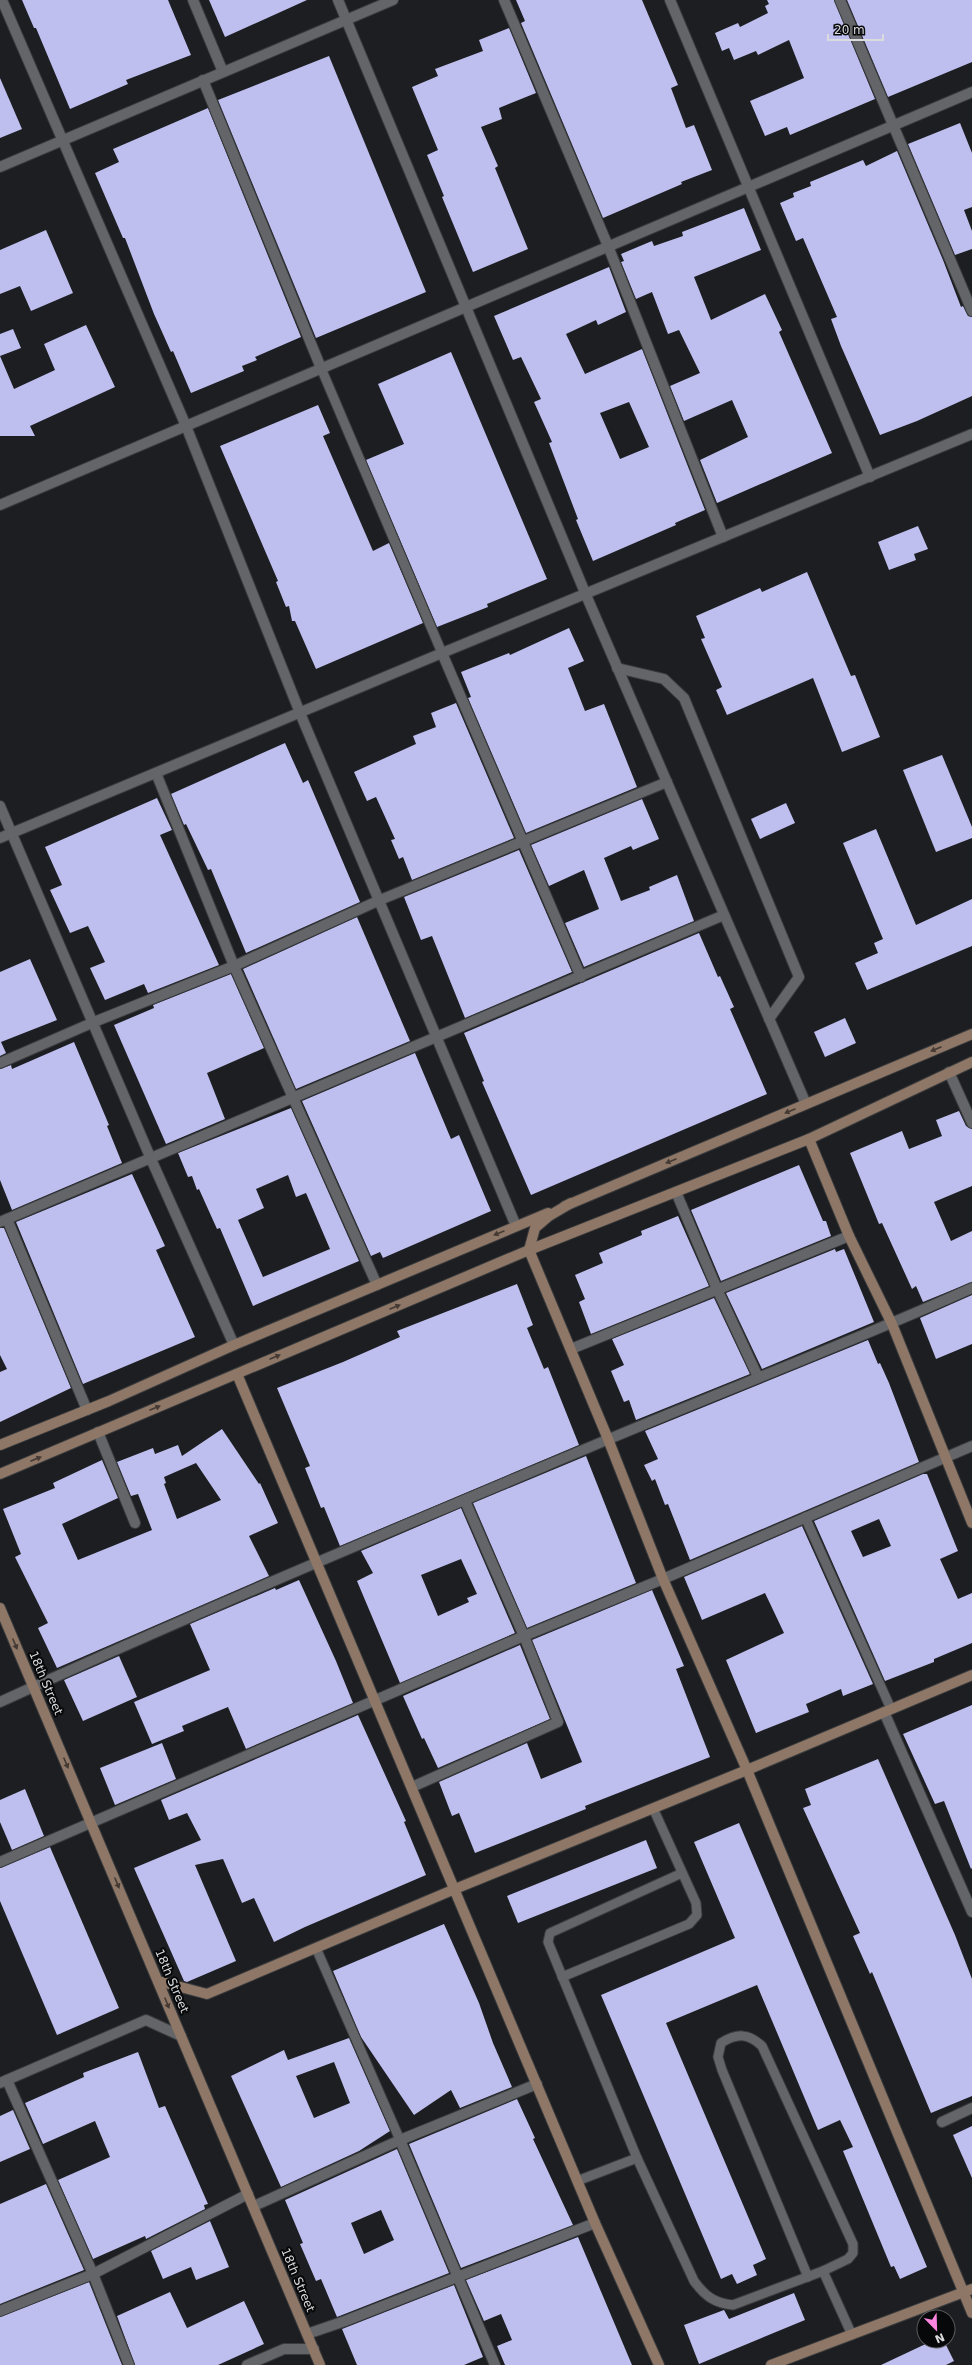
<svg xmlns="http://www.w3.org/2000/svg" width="972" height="2365" font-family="'DejaVu Sans',sans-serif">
<rect width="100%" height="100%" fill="#1c1e21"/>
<g fill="#bebfef" fill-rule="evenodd">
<polygon points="22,0 168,0 191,55 126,80 128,84 70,109 36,28 34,28"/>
<polygon points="209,0 307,0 225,37"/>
<polygon points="516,0 642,0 678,85 671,88 686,128 694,125 712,170 681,182 682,184 603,218 521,23 525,21"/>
<polygon points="767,0 834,0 875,99 790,135 787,127 765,136 750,101 804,78 789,40 758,55 756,51 734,60 729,48 722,51 715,33 738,23 740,27 768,13 765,6 769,4"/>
<polygon points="847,0 972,0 972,62 888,97"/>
<polygon points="509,28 536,93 499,108 502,119 481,127 498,166 495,168 528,249 473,272 442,197 444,196 427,155 438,150 412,87 438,76 435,69 483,51 479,40"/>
<polygon points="329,56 426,292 316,338 218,100"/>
<polygon points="0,78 22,129 0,138"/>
<polygon points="208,108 301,337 255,357 257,360 242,366 244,371 191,393 173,351 171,352 154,314 125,238 123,238 95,173 119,162 113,149"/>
<polygon points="960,123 972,153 972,207 964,210 972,231 972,249 955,255 908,144"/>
<polygon points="897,151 943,260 961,307 963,306 968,316 972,317 972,396 917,421 880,435 841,346 831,319 837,317 803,238 796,241 780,203 794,197 793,193 811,186 810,182 863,160 866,166"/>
<polygon points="744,208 761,250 694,277 711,320 765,294 782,330 779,332 832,453 717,503 700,460 748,437 732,400 684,421 670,386 700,373 679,330 668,334 652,292 636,299 621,262 624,261 621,254 652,241 654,246 683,236 682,232"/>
<polygon points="46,230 73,293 31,311 20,286 0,294 0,250"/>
<path d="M609 267 626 312 598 325 596 320 566 334 585 374 642 349 705 510 675 523 676 525 593 561 576 520 578 519 549 443 552 442 534 402 541 399 521 357 513 360 494 316ZM629 402 649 447 620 459 600 413Z"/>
<polygon points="86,325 115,387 30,426 35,436 0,436 0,334 13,329 21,348 0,356 14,389 55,370 44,344"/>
<polygon points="451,352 547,579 487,604 488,607 437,627 366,460 404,444 378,384"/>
<polygon points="318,405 330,433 323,436 373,551 389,543 423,623 316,669 295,621 292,621 289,606 286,607 276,582 278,581 220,446"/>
<polygon points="918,526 928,549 914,554 916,560 889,570 878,542"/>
<polygon points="807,572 851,676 855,675 880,737 842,752 813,678 727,715 716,690 722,687 701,639 705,638 696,616 760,588 762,592"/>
<polygon points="569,628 584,661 568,668 585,711 604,704 637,787 526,833 468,698 471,697 461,672 509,653 510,655"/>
<polygon points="456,703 514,838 412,880 403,857 399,859 391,840 395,839 376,797 367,801 354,772 416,744 413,736 436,727 431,713"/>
<polygon points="285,743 303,783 308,780 360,902 246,953 211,869 208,870 186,824 184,825 171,794"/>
<polygon points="942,755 972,827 972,838 936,852 903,770"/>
<polygon points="157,798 172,830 160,835 219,965 148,993 144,984 105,1000 90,968 105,962 88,926 70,933 50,890 62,885 45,847"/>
<polygon points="642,799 659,839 633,850 631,846 604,858 621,901 650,890 649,887 677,875 694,921 584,967 565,923 599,909 584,870 549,886 531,845"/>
<polygon points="786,803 795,823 760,839 751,819"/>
<polygon points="876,829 916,925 972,899 972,946 867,990 855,963 878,953 874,943 883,939 843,843"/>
<polygon points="519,850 572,972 465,1018 432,936 421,940 404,897"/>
<polygon points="357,917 410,1041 296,1089 243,969"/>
<polygon points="699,933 718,977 720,976 734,1007 730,1009 767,1094 531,1195 482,1082 484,1081 464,1033"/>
<polygon points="30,959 57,1020 1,1042 6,1053 0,1056 0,972"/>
<polygon points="231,974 264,1048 207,1073 225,1119 166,1144 114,1025 154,1008 153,1005"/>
<polygon points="845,1018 856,1043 825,1057 814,1032"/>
<polygon points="74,1042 109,1125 107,1126 122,1163 12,1210 0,1180 0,1069 11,1065 12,1069"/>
<polygon points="415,1053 451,1139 459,1135 491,1211 383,1258 380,1252 371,1256 302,1101"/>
<path d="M291 1108 359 1261 253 1306 220 1228 217 1229 199 1189 197 1190 192 1176 188 1177 178 1153ZM288 1175 296 1197 306 1193 330 1249 263 1277 238 1220 264 1208 256 1189Z"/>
<polygon points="959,1111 966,1126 972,1129 972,1186 934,1202 951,1241 972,1231 972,1282 923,1302 916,1286 912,1289 882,1223 879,1224 850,1153 902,1131 909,1149 942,1136 936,1120"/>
<polygon points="799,1165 823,1221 826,1221 831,1236 721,1281 691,1210"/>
<polygon points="132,1174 165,1246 156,1250 195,1337 83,1384 16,1222"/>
<polygon points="678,1216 709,1286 591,1334 579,1302 585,1299 575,1275 603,1263 599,1253 642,1235 641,1231"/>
<polygon points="0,1228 4,1228 71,1388 0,1422 0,1372 7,1369 0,1355"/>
<polygon points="835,1249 836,1252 844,1249 874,1322 762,1369 726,1293"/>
<polygon points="517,1284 533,1325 527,1328 544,1369 548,1367 579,1445 340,1546 324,1507 321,1508 305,1468 310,1466 277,1388 343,1362 400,1337 397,1331"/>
<polygon points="972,1295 972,1344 936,1359 920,1318"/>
<polygon points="714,1298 750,1374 636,1420 629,1400 624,1402 611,1371 624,1365 612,1339"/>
<polygon points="868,1340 878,1364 880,1363 889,1383 919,1462 690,1560 668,1504 665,1505 655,1479 652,1481 644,1465 658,1459 645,1431"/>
<path d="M222 1429 259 1484 260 1483 278 1523 249 1536 269 1576 57 1668 38 1628 48 1623 15 1557 21 1554 3 1509 55 1488 53 1483 102 1460 118 1498 62 1524 78 1560 152 1530 138 1494 131 1496 117 1462 153 1448 155 1454 178 1445 182 1456ZM196 1463 221 1500 177 1519 164 1484 166 1483 164 1477Z"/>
<polygon points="586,1456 636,1583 527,1628 473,1503"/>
<path d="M923 1474H927L958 1551 940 1559 958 1599 972 1593V1643L934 1659V1662L885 1681 814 1521ZM879 1519 891 1546 863 1557 851 1531Z"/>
<path d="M461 1508 515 1633 400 1683 357 1581 373 1573 361 1551ZM461 1559 477 1594 467 1598 469 1602 438 1616 421 1575Z"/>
<polygon points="802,1526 873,1684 843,1696 841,1689 806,1704 809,1712 756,1733 726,1660 784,1633 765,1593 702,1620 684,1577"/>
<polygon points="299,1580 336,1661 353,1703 246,1749 228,1707 182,1726 184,1731 152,1744 134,1702 210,1670 190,1624 275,1588 276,1590"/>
<polygon points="652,1590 684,1666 676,1669 710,1757 585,1806 586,1809 475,1853 459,1813 452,1816 439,1782 527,1743 541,1779 582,1762 532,1640"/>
<polygon points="520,1645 550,1719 438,1768 424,1738 422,1739 403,1696"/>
<polygon points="119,1656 137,1697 83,1721 64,1680"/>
<polygon points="972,1705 972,1868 971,1869 944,1801 935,1804 903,1734"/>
<polygon points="358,1715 406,1821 404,1822 426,1875 305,1927 274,1942 254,1898 242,1903 223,1859 195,1865 236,1961 187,1982 184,1981 134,1868 201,1840 187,1813 169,1820 161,1800"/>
<polygon points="162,1743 176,1779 115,1805 100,1768"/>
<polygon points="878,1759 955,1935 972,1979 972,2096 931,2113 872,1972 870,1974 853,1936 860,1933 803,1808 811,1805 805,1789"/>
<polygon points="25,1789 44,1836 12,1850 0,1822 0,1800"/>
<polygon points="739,1823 927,2267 900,2279 894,2266 891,2267 843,2151 853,2147 840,2120 818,2130 757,1985 666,2023 766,2259 753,2265 757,2275 737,2284 732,2274 721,2279 601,1995 735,1938 694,1842"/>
<polygon points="646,1840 657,1868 518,1923 507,1896"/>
<polygon points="50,1847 119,2008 57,2035 0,1901 0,1868"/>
<polygon points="444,1924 479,2003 493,2043 512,2087 460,2108 451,2090 414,2115 361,2037 333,1971"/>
<path d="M349 2038 390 2131 359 2151 281 2187 231 2076 284 2050 288 2060ZM334 2062 350 2103 314 2118 296 2076Z"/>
<polygon points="138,2052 159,2108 165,2106 208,2204 204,2205 205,2209 146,2239 145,2236 93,2259 58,2180 110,2157 95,2121 43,2144 25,2103 84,2077 83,2073"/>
<polygon points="517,2099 535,2138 533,2139 573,2225 461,2268 409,2144"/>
<polygon points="13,2110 30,2149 0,2162 0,2116"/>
<polygon points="972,2126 972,2178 953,2135"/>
<path d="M397 2149 449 2273 337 2317 321 2279 316 2281 300 2244 303 2243 285 2200ZM381 2210 394 2240 364 2254 351 2223Z"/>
<polygon points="46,2184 84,2270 0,2304 0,2204"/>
<polygon points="210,2221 229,2267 196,2280 191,2267 163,2279 151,2251"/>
<polygon points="578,2237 632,2365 505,2365 497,2346 512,2340 501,2314 484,2321 466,2280"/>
<polygon points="89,2282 122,2365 0,2365 0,2317"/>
<polygon points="454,2285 483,2357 464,2365 357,2365 342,2329"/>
<polygon points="170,2292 187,2328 244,2301 264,2344 218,2365 135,2365 117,2316"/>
<polygon points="794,2293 805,2320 699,2364 684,2325 724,2310 729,2319"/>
<polygon points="932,2341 944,2341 954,2361 946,2365 881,2365"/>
</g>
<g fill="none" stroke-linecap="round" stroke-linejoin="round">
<defs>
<g id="lane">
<polyline points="321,368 442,653"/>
<polyline points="805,1517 891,1709"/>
<path d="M682 1873 550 1933 548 1942 637 2158 694 2281C705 2296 714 2303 733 2305L823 2271 852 2335"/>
<polyline points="316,1948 400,2140"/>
<polyline points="562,1977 689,1924 697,1915 696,1903 653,1808"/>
<polyline points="577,2181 637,2158"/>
<path d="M808 2277 722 2070 718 2057 721 2043C737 2033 748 2033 762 2046L853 2244V2253L848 2259 823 2271"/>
</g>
<g id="street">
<polyline points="2,0 186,426 300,713 516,1226"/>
<polyline points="193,0 223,72"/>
<polyline points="338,0 586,595 806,1104"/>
<polyline points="504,0 608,246 723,537"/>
<polyline points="670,0 870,477"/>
<polyline points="840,0 972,311"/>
<polyline points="203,80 321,368"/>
<polyline points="0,167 393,0"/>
<polyline points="0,505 972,92"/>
<polyline points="442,653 581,977"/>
<polyline points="617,668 664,679 684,698 799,977 769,1019"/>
<polyline points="156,773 234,966 377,1285"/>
<polyline points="0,806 151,1159 234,1345"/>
<polyline points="0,838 442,653 972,434"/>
<polyline points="0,1063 94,1022 234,966 380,900 667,782"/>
<polyline points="949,1072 972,1123"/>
<polyline points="676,1192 717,1289 758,1377"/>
<polyline points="7,1219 87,1410"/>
<polyline points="0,1222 724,915"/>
<polyline points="571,1349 849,1236"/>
<polyline points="98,1432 135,1523"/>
<path d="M0 1702C201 1610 405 1525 609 1439 730 1388 852 1342 972 1288"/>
<polyline points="884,1712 972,1912"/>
<polyline points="412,1787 558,1722 524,1636 465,1501"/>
<polyline points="0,1862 524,1636 663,1579 972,1446"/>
<polyline points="7,2080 93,2274 129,2365"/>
<polyline points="0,2083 146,2020 181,2036"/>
<polyline points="942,2122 972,2108"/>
<polyline points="400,2140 495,2365"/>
<polyline points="254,2206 400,2140 537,2084"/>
<polyline points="0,2311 93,2274 248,2194"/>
<polyline points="307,2334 345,2321 595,2223"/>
<polyline points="247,2365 284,2349 314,2349"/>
</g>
<g id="secondary">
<polyline points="809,1139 849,1236 892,1324 972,1523"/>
<polyline points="571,1203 549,1216 535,1228 529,1250 608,1439 663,1579 747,1770 972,2313"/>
<polyline points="565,1206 972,1034"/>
<polyline points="237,1374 595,2223 659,2365"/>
<polyline points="0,1445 109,1401 234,1345 548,1213"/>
<polyline points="0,1474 529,1250 809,1139 972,1062"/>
<polyline points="0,1608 320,2365"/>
<polyline points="158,1981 207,1994 455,1889 747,1770 972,1675"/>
<polyline points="771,2365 972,2289"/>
</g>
</defs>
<use href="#lane" stroke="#3a3b3d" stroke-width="11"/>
<use href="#street" stroke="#3a3b3d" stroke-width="12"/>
<use href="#secondary" stroke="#3a3b3d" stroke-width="12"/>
<use href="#lane" stroke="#636568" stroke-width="9"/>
<use href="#street" stroke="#636568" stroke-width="10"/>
<use href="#secondary" stroke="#8e7767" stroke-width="10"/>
</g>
<defs><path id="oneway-solid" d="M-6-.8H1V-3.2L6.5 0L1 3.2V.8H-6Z"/></defs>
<g fill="#443a33">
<use href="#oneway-solid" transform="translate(936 1049) rotate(157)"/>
<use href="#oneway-solid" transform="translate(790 1111) rotate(157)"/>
<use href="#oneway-solid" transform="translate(671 1161) rotate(157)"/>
<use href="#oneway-solid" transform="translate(499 1233) rotate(157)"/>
<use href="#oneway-solid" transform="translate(395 1307) rotate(-23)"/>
<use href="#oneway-solid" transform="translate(275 1357) rotate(-23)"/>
<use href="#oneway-solid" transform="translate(155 1408) rotate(-23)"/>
<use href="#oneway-solid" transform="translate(36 1459) rotate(-23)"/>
<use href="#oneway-solid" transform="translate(15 1644) rotate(67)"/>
<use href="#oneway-solid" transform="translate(66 1763) rotate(67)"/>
<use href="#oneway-solid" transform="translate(117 1883) rotate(67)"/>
<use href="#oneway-solid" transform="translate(167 2003) rotate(68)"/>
</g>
<g text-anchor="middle" stroke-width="4" stroke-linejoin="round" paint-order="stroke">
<g font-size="12" fill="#dadbdd" stroke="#070809">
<text transform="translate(46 1683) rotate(67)" y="4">18th Street</text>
<text transform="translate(172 1981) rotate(67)" y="4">18th Street</text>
<text transform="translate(298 2280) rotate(67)" y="4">18th Street</text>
</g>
</g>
<g transform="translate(936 2329) rotate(157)"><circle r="19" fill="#070809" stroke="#5b5c5e"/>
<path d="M0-3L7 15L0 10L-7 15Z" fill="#fe85df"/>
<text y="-6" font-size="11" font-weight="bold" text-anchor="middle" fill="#dadbdd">N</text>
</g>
<path d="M828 34v6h55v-6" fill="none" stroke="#dadbdd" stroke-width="2"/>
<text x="834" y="34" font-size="12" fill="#dadbdd" stroke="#070809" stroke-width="3" paint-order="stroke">20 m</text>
</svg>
